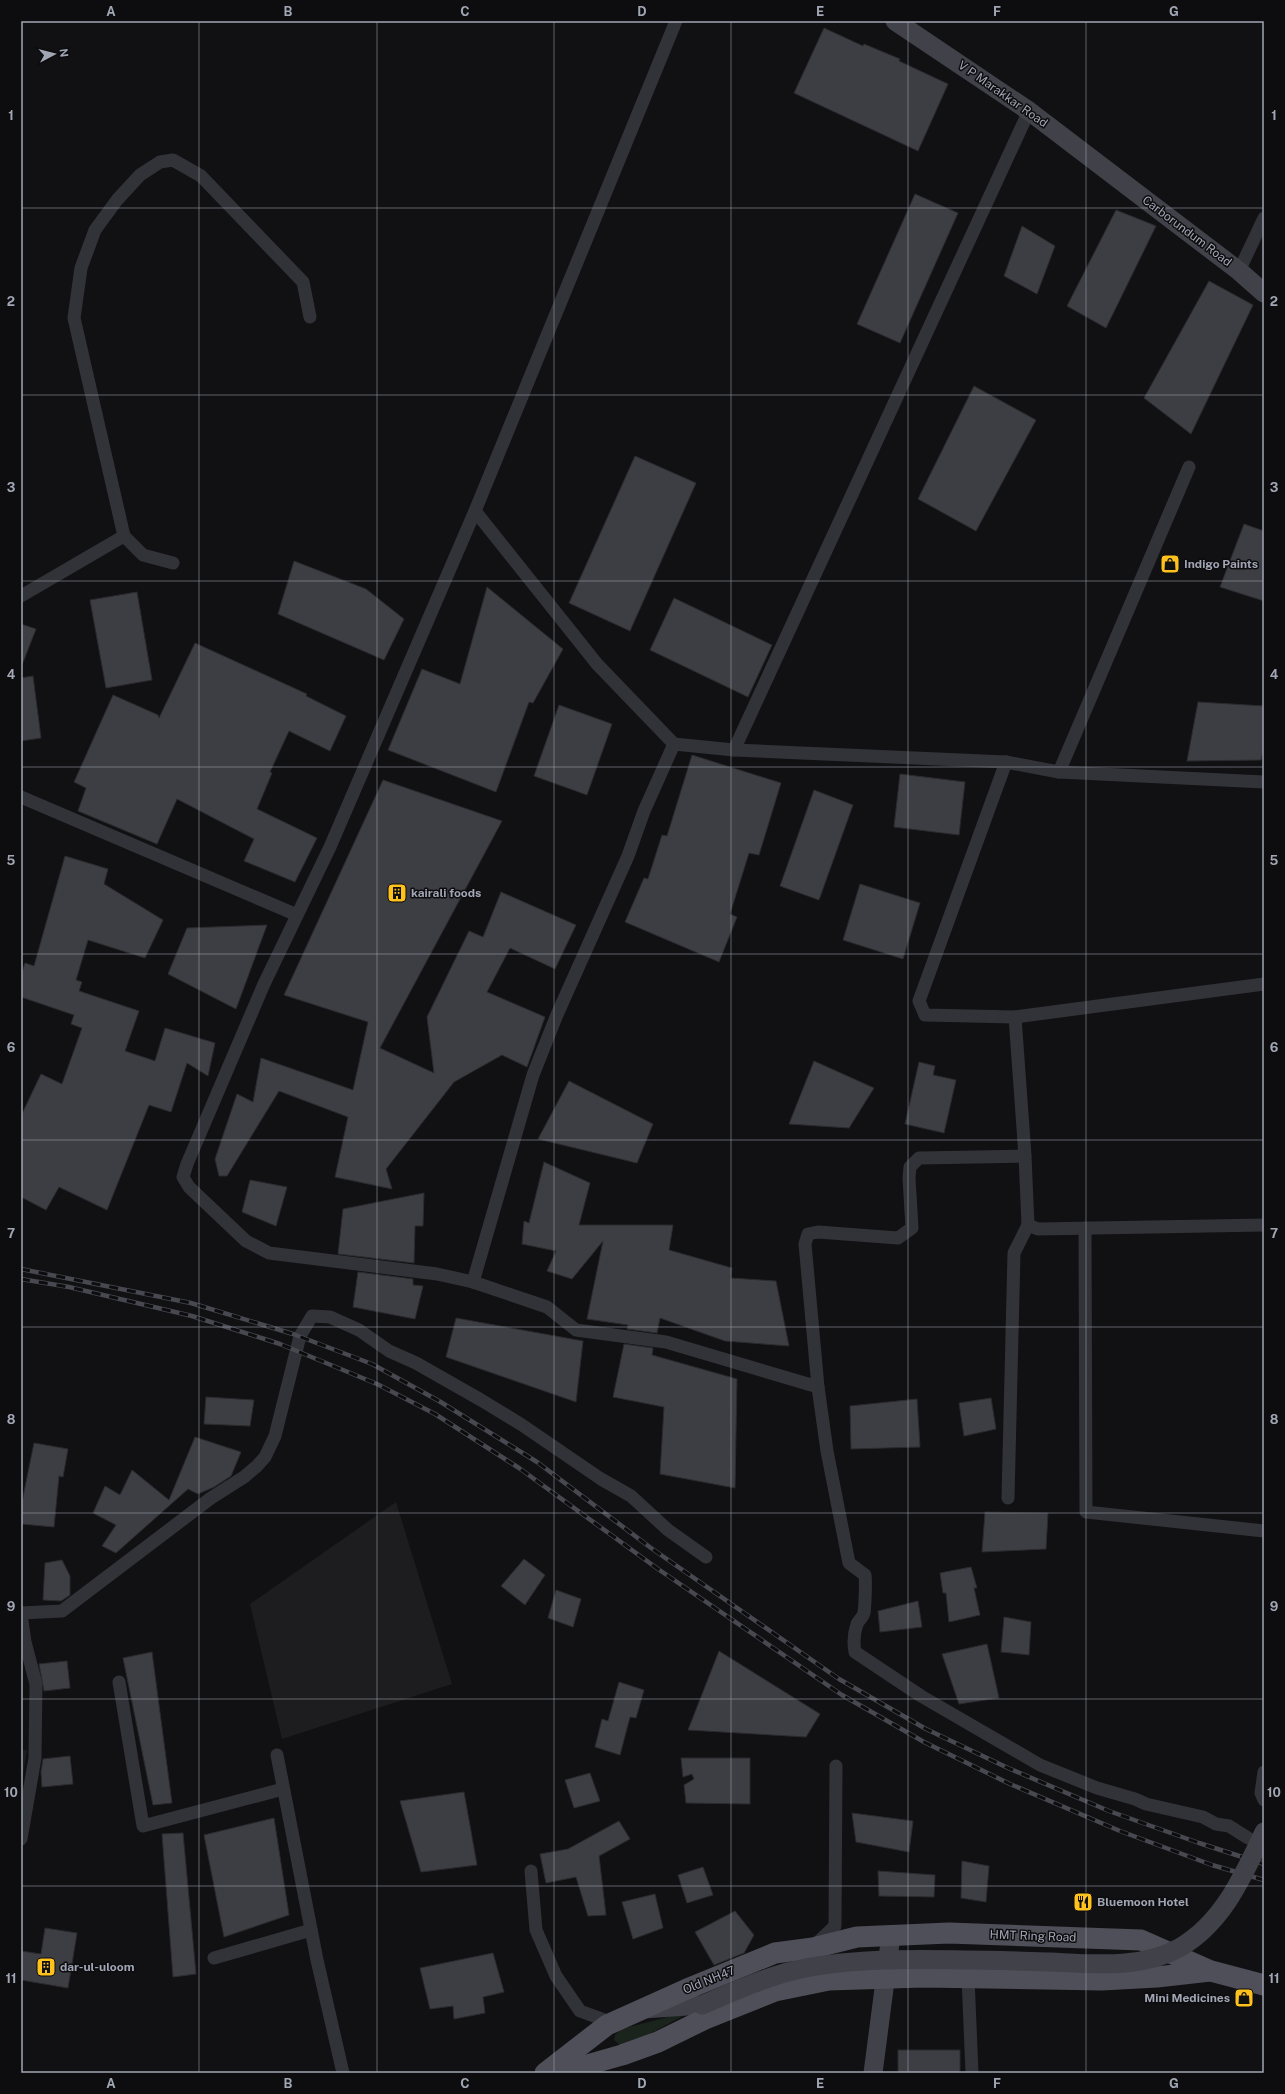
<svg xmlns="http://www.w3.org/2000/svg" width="1285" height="2094" font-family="'Public Sans',sans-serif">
<rect width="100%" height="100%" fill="#111113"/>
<g fill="#1d1d20">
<polygon points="396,1502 452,1684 282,1739 250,1604"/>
<polygon points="21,1750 27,1750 21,1787"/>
</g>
<polygon fill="#1b231d" points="692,2011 631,2044 621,2046 614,2040 615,2035 621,2029"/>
<g fill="#3d3e43" stroke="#2b2b2f">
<polygon points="824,28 863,46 864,44 900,59 899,61 948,84 918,151 794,93"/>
<polygon points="915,194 958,213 900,343 857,324"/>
<polygon points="1116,210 1156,226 1106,328 1067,306"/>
<polygon points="1022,226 1055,246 1037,294 1004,276"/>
<polygon points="1209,281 1253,305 1191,434 1144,398"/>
<polygon points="974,386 1036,420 976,531 918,499"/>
<polygon points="635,456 696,483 630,631 569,603"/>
<polygon points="1244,524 1264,531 1264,601 1220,587"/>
<polygon points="294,561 366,589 404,619 384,660 278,614"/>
<polygon points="487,587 563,649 533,703 529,702 496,792 388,750 422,669 460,684"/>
<polygon points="137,592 152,680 106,688 90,600"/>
<polygon points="674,598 772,645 748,697 650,650"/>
<polygon points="21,624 36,629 22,665 21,665"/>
<polygon points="195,643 307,694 306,696 346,716 330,751 289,731 270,772 272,773 257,809 317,838 295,882 244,861 254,839 177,799 157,844 78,811 86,788 74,782 113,695 158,715 159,718"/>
<polygon points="33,676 41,738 21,741 21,678"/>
<polygon points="1198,702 1264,706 1264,749 1261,760 1187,761"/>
<polygon points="559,705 612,724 587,795 534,776"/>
<polygon points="692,755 781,783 759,855 749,853 730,914 737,917 719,962 625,922 644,878 648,879 662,835 667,836"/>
<polygon points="900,774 965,782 959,835 894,827"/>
<polygon points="383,780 502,821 380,1048 434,1073 427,1017 469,931 483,937 501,892 576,925 555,969 510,948 487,992 545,1017 527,1067 502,1055 454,1082 386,1169 392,1189 335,1177 348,1117 279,1091 227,1176 219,1176 215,1159 237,1094 253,1102 261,1058 353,1090 368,1022 284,995"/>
<polygon points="814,790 853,805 819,900 780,886"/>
<polygon points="65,856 108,869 104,884 163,920 145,958 88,940 76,980 82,982 79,991 139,1011 125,1051 155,1061 165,1028 215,1043 208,1076 187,1063 171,1112 149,1105 107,1210 59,1187 46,1210 21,1197 21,1116 41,1074 62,1084 82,1028 71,1024 74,1015 21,997 21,975 25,963 34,966"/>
<polygon points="860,884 920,903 903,959 843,940"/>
<polygon points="267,925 236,1009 168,974 187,928"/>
<polygon points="814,1061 874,1088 849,1128 789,1124"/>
<polygon points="919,1062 935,1066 933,1075 956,1080 944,1133 905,1124"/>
<polygon points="569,1081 653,1124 637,1163 538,1139"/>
<polygon points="544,1162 590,1183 579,1225 673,1225 669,1250 732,1268 731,1278 776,1281 789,1346 725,1341 660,1318 657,1333 627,1329 628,1325 587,1319 603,1241 572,1279 547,1271 556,1251 522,1244 524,1221 529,1223"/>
<polygon points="250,1180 287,1187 276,1226 242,1212"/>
<polygon points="424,1193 423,1226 415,1226 414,1263 338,1254 343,1209"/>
<polygon points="358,1272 413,1279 413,1285 423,1286 415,1319 353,1307"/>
<polygon points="456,1318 583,1341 576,1402 446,1357"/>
<polygon points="624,1344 653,1348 652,1355 737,1379 735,1488 660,1474 664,1407 613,1397"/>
<polygon points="206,1397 254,1400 250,1426 204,1424"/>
<polygon points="991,1398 996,1429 964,1436 959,1403"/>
<polygon points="917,1399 920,1447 851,1449 850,1406"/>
<polygon points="195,1437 241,1452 231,1476 214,1487 198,1494 188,1489 116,1553 102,1546 116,1525 93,1513 105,1486 120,1495 132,1470 169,1500"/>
<polygon points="34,1443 68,1449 63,1477 59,1476 54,1527 21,1524 21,1507"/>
<polygon points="985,1512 1048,1513 1046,1549 982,1552"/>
<polygon points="524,1559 545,1575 525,1605 501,1586"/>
<polygon points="62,1560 70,1576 70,1595 61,1601 43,1600 45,1563"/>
<polygon points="971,1567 977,1588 974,1588 980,1615 949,1622 946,1593 943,1593 940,1573"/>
<polygon points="556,1590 581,1599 573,1627 548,1618"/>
<polygon points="918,1601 922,1627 880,1632 878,1611"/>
<polygon points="1004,1617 1031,1622 1029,1655 1001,1652"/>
<polygon points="987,1644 999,1698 959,1704 942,1654"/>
<polygon points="719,1651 820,1714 806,1737 688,1730"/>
<polygon points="152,1652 172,1803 153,1805 123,1658"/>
<polygon points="67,1661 70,1688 44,1691 39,1664"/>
<polygon points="619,1682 644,1690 636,1718 630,1717 620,1755 595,1747 602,1719 608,1721"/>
<polygon points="70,1756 73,1784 42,1787 41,1772 43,1759"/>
<polygon points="681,1758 750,1758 750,1804 686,1803 684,1785 694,1779 692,1774 683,1777"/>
<polygon points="590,1773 600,1801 574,1808 565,1780"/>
<polygon points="464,1792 477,1865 421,1872 400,1801"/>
<polygon points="852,1813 913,1821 909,1852 856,1842"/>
<polygon points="274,1818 289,1915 224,1937 204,1835"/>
<polygon points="619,1821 630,1839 599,1856 606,1915 588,1916 576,1877 546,1883 540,1854 568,1849"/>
<polygon points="183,1833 196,1974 173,1977 162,1834"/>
<polygon points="962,1861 989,1866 986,1902 961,1898"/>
<polygon points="703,1867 713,1895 687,1903 678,1875"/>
<polygon points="878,1871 935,1875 934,1897 879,1896"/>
<polygon points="655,1894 663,1928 633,1939 622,1902"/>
<polygon points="735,1911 754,1935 744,1953 714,1965 695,1932"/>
<polygon points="45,1928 77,1933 68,1988 21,1980 21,1951 41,1954"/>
<polygon points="493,1953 504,1992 483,1997 485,2013 454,2019 453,2006 430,2009 420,1968"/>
<rect x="898" y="2050" width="62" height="23"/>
</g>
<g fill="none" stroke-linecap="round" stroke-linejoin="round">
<g stroke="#323338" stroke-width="13">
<polyline points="676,21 475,511 330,847 264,984 187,1164 183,1177 189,1187 246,1241 269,1253 437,1274 473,1282 547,1307 576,1330 666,1342 818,1387"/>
<polyline points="1239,271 1264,218"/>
<polyline points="475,511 597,664 674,744 734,750 1006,762"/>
<polyline points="173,563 143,555 124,536 74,318 81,268 95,230 117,200 140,175 160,162 173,160 201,176 303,282 310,317"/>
<polyline points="21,596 124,536"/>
<polyline points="734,750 1029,111"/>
<polyline points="1059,772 1189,467"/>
<polyline points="21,797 297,915"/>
<polyline points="1264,984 1015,1017 1025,1156 1028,1225 1038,1229 1264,1225"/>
<polyline points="1015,1017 925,1015 919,1001 1006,762 1059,772 1264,782"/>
<path d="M1025 1156 919 1158 910 1167 909 1178 912 1228 898 1238 818 1232 808 1234 805 1244 818 1387 827 1451 849 1563 865 1575C866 1582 865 1606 864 1613 863 1617 859 1620 857 1624 854 1633 853 1642 855 1652L921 1696 1040 1765 1097 1788 1135 1799 1146 1804 1203 1817 1216 1824 1229 1826 1248 1838"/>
<polyline points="1085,1228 1086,1512 1264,1531"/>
<polyline points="473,1282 533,1075 556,1017 628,856 644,811 674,744"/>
<polyline points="1008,1498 1014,1253 1028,1225"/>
<polyline points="21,1613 62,1611 211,1498 244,1477 257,1466 265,1457 275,1436 300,1336 312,1316 330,1317 359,1330 389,1351 416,1363 481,1400 522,1425 601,1479 631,1496 668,1530 706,1557"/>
<polyline points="21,1614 25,1642 36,1684 35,1758 21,1839"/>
<polyline points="119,1682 143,1826 283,1789"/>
<polyline points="277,1755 317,1960 343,2073"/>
<polyline points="1264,1772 1261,1793 1264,1800"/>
<polyline points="531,1871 536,1930 556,1976 580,2011 613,2023"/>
<polyline points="814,1946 835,1926 836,1766"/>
<polyline points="214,1958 311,1930"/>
<polyline points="968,1977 972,2073"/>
</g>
<g stroke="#404149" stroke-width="19">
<polyline points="895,21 1029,111 1239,271 1264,293"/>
<polyline points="643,2009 702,2005"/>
<polyline points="873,2073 891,1935"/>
</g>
<g stroke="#4e4f58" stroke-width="21">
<polyline points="545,2073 607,2025 687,1989 775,1953 813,1948 857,1937 949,1933 1141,1940 1211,1971 1264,1985"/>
<polyline points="559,2073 622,2055 658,2042 705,2019 775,1991 829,1980 923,1977 1102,1980 1157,1977 1210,1971"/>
</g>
<defs>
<g id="rail">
<polyline points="21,1269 191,1303 293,1334 372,1364 439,1401 537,1462 651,1548 839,1679 926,1729 1008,1768 1109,1811 1199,1843 1264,1864"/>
<polyline points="21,1279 69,1287 192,1316 280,1344 377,1384 435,1414 519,1468 658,1569 842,1695 924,1742 1010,1784 1120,1831 1212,1865 1264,1880"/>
</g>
</defs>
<use href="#rail" stroke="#474850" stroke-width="4.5"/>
<use href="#rail" stroke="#0d0c0e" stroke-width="3" stroke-dasharray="9" stroke-linecap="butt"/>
<path stroke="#404149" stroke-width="19" d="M702 2005C730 1993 758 1980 788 1972 842 1958 909 1959 965 1960 994 1960 1022 1961 1051 1962 1093 1964 1141 1969 1179 1948 1223 1923 1243 1876 1264 1832"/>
</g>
<path fill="none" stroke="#a1a6b5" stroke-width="1" stroke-opacity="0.55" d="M199 21V2073M377 21V2073M554 21V2073M731 21V2073M908 21V2073M1086 21V2073M21 208H1264M21 395H1264M21 581H1264M21 767H1264M21 954H1264M21 1140H1264M21 1327H1264M21 1513H1264M21 1699H1264M21 1886H1264"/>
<defs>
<symbol id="shop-square" viewBox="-11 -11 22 22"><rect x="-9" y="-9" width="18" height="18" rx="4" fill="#ffc21d" stroke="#0d0c0e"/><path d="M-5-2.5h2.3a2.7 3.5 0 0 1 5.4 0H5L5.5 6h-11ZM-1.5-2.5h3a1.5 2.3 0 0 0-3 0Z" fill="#111"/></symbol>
<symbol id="building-square" viewBox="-11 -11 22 22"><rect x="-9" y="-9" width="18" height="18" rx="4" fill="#ffc21d" stroke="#0d0c0e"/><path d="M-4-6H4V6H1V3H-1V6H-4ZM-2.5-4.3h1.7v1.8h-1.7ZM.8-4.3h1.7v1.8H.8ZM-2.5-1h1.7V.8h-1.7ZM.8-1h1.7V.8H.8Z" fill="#111"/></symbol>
<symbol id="restaurant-square" viewBox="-11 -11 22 22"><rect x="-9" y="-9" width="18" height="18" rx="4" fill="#ffc21d" stroke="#0d0c0e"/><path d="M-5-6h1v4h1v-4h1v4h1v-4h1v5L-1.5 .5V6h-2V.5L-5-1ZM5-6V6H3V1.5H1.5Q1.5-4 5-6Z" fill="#111"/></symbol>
</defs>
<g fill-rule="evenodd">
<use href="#shop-square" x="1159" y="553" width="22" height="22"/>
<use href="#building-square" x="386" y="882" width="22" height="22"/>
<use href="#restaurant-square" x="1072" y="1891" width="22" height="22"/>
<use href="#building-square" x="35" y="1956" width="22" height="22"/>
<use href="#shop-square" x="1233" y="1987" width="22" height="22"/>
</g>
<g text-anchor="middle" stroke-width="3" stroke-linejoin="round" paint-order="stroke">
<g font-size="12" fill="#a1a6b5" stroke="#0d0c0e">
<text transform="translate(1003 94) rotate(35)" y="4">V P Marakkar Road</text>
<text transform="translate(1187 231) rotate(37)" y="4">Carborundum Road</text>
<text transform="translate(1033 1936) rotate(2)" y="4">HMT Ring Road</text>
<text transform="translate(709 1980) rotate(-22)" y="4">Old NH47</text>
</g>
<g font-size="12" font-weight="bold" fill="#a1a6b5" stroke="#0d0c0e" text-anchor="start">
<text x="1184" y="568">Indigo Paints</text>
<text x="411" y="897">kairali foods</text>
<text x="1097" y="1906">Bluemoon Hotel</text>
<text x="60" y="1971">dar-ul-uloom</text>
<text x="1230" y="2002" text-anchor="end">Mini Medicines</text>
</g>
</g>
<rect width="1285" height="2094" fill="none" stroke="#0d0c0e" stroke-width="44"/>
<g transform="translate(54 54) rotate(83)" stroke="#0d0c0e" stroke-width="3" paint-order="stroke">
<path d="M0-3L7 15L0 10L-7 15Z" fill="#a1a6b5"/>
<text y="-6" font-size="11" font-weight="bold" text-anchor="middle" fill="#a1a6b5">N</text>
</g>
<rect x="22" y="22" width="1241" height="2050" fill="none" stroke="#a1a6b5" stroke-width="1.5"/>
<g font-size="13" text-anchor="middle" font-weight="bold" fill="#a1a6b5">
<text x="111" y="16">A</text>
<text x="288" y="16">B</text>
<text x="465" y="16">C</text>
<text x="642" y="16">D</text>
<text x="820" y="16">E</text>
<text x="997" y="16">F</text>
<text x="1174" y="16">G</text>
<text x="11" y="120">1</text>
<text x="1274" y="120">1</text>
<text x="11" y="306">2</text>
<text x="1274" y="306">2</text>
<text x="11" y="492">3</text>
<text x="1274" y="492">3</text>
<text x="11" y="679">4</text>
<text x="1274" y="679">4</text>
<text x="11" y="865">5</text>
<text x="1274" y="865">5</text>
<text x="11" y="1052">6</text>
<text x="1274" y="1052">6</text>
<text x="11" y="1238">7</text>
<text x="1274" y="1238">7</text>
<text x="11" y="1424">8</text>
<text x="1274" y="1424">8</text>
<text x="11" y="1611">9</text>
<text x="1274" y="1611">9</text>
<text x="11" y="1797">10</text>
<text x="1274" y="1797">10</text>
<text x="11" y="1983">11</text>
<text x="1274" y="1983">11</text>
<text x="111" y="2088">A</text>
<text x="288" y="2088">B</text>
<text x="465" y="2088">C</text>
<text x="642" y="2088">D</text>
<text x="820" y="2088">E</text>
<text x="997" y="2088">F</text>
<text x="1174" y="2088">G</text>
</g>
</svg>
